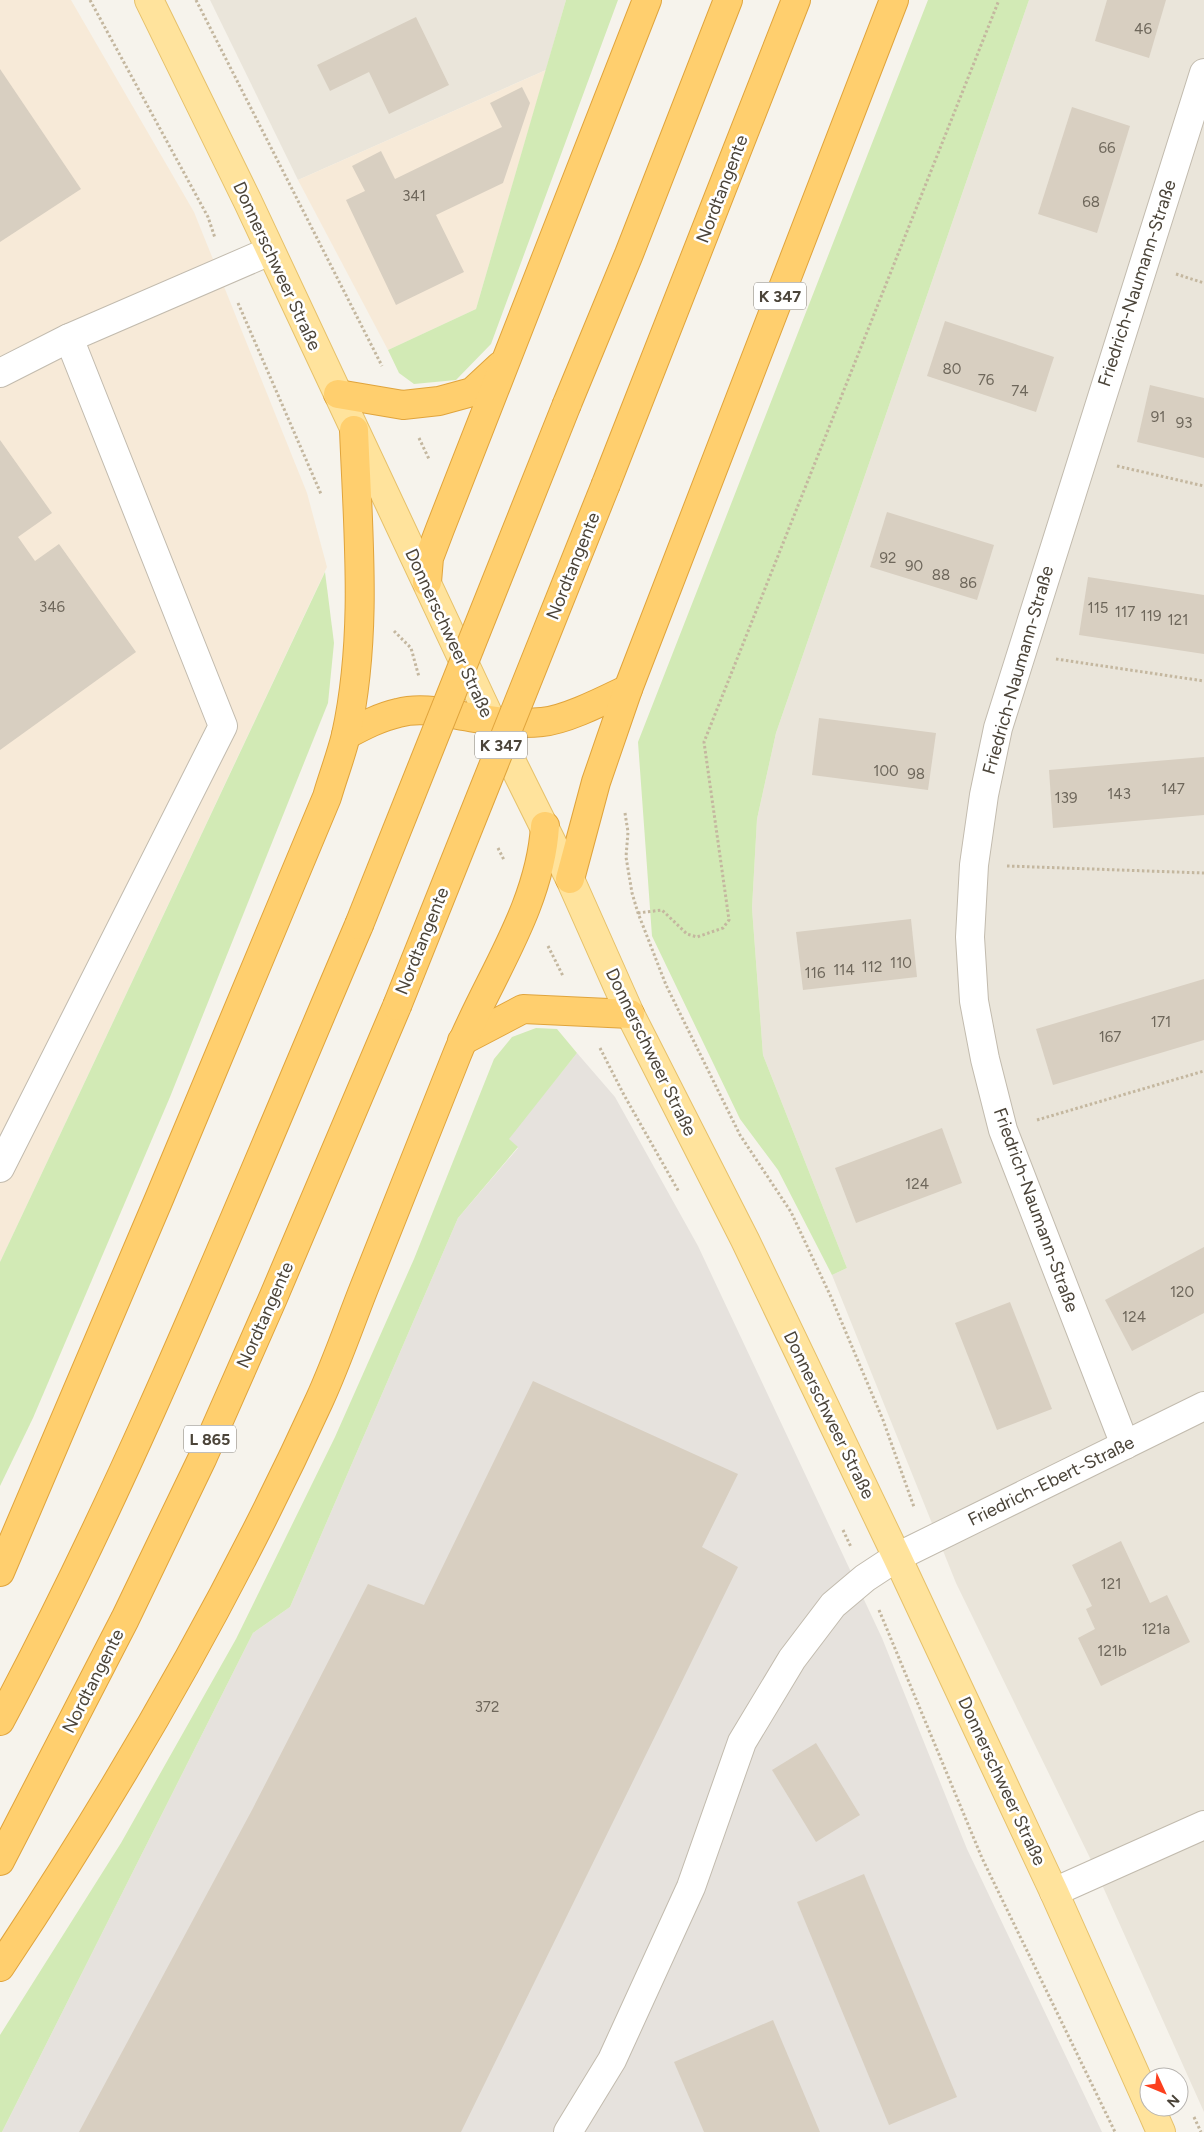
<svg xmlns="http://www.w3.org/2000/svg" width="1204" height="2132" font-family="Figtree,sans-serif">
<rect width="100%" height="100%" fill="#f6f3ec"/>
<g fill="#eae5da">
<polygon points="210,0 566,0 546,70 298,180"/>
<polygon points="1029,0 1204,0 1204,2112 1090,1858 956,1583 832,1275 847,1268 763,1055 752,908 757,819 776,733"/>
</g>
<g fill="#f7ead8">
<polygon points="0,0 71,0 194,212 307,493 327,567 0,1262"/>
<polygon points="546,70 476,309 388,350 298,180"/>
</g>
<polygon fill="#e6e2dd" points="577,1053 615,1097 698,1246 882,1638 967,1849 1102,2132 2,2132 253,1633 290,1607 458,1218 518,1148 508,1139"/>
<g fill="#d2eab5">
<polygon points="566,0 618,0 491,344 456,380 414,384 399,373 388,350 476,309"/>
<polygon points="928,0 1029,0 776,733 757,819 752,908 763,1055 847,1268 832,1275 778,1170 740,1119 652,936 638,742"/>
<polygon points="325,572 334,643 328,703 170,1097 33,1418 0,1486 0,1262"/>
<polygon points="536,1028 557,1029 577,1053 509,1139 518,1147 458,1218 290,1607 253,1633 2,2132 0,2132 0,2035 121,1843 236,1639 335,1437 414,1259 494,1059 512,1037"/>
</g>
<g fill="#d8cfc1">
<polygon points="1107,0 1166,0 1149,58 1095,41"/>
<polygon points="416,17 449,85 389,114 369,72 330,91 317,65"/>
<polygon points="0,69 81,189 0,242"/>
<polygon points="522,87 530,103 503,183 436,215 464,272 396,305 346,200 365,191 352,166 381,151 395,179 502,127 490,103"/>
<polygon points="1072,107 1130,126 1097,233 1038,214"/>
<polygon points="945,321 1054,357 1036,412 927,376"/>
<polygon points="1150,385 1204,398 1204,458 1137,442"/>
<polygon points="0,440 52,513 18,537 35,561 59,544 136,652 0,750"/>
<polygon points="887,512 994,545 977,600 870,567"/>
<polygon points="1088,577 1204,595 1204,654 1079,635"/>
<polygon points="819,718 936,733 928,790 812,775"/>
<polygon points="1204,757 1204,815 1053,828 1049,770"/>
<polygon points="911,919 917,977 803,990 796,932"/>
<polygon points="1204,979 1204,1040 1053,1085 1036,1029"/>
<polygon points="942,1128 962,1183 856,1223 835,1168"/>
<polygon points="1204,1247 1204,1313 1132,1351 1105,1300"/>
<polygon points="1010,1302 1052,1409 997,1430 955,1323"/>
<polygon points="533,1381 738,1474 702,1547 738,1567 461,2132 79,2132 252,1810 368,1584 424,1605"/>
<polygon points="1121,1541 1150,1603 1167,1595 1190,1642 1101,1686 1078,1638 1095,1629 1086,1609 1092,1606 1072,1565"/>
<polygon points="816,1743 860,1815 816,1842 772,1770"/>
<polygon points="864,1874 957,2097 889,2125 797,1902"/>
<polygon points="773,2020 820,2132 704,2132 674,2062"/>
</g>
<g fill="none" stroke-linecap="round" stroke-linejoin="round">
<defs>
<g id="minor">
<polyline points="0,373 69,338"/>
<polyline points="0,1168 223,726 69,338 270,251"/>
<polyline points="1125,1445 1003,1130 985,1059 974,1001 970,937 974,865 984,795 998,728 1204,73"/>
<polyline points="1054,1892 1204,1825"/>
<polyline points="568,2132 612,2060 691,1887 742,1742 792,1659 833,1605 865,1578 897,1557 1204,1406"/>
</g>
<g id="major">
<polyline points="149,0 248,202 491,720 570,879 630,1014 745,1240 897,1557 1054,1892 1149,2105"/>
<polyline points="1150,2107 1161,2132"/>
</g>
<g id="highway">
<polyline points="338,394 403,405 439,401 472,392 500,366"/>
<polyline points="567,404 629,254 728,0"/>
<polyline points="606,484 796,0"/>
<polyline points="427,582 429,558 440,529 647,0"/>
<path d="M346 735C363 726 380 717 398 713 420 707 441 712 463 716 489 720 515 725 542 722 566 720 605 700 628 689"/>
<polyline points="570,879 596,782 628,689 894,0"/>
<polyline points="462,1041 523,1009 630,1014"/>
<path d="M0 1572 159 1199 327 797C333 776 341 756 346 735 368 635 358 532 354 430"/>
<path d="M0 1721C137 1465 244 1193 359 925"/>
<polyline points="0,1861 125,1619 202,1459 273,1298 397,1006"/>
<path d="M0 1967C120 1787 229 1598 319 1401 336 1364 349 1326 364 1288 395 1211 425 1134 456 1057 486 981 540 909 545 826"/>
</g>
</defs>
<use href="#minor" stroke="#c2bbae" stroke-width="30"/>
<use href="#major" stroke="#e6c16a" stroke-width="30"/>
<use href="#highway" stroke="#e0a43c" stroke-width="30"/>
<g stroke="#c4b79f" stroke-width="3" stroke-dasharray="2.5 2.5" stroke-linecap="butt">
<polyline points="90,0 208,217 215,238"/>
<polyline points="196,0 382,366"/>
<polyline points="1176,274 1204,283"/>
<polyline points="238,303 321,494"/>
<polyline points="419,438 429,459"/>
<polyline points="1117,466 1204,486"/>
<polyline points="394,631 411,648 419,677"/>
<polyline points="1056,659 1204,681"/>
<polyline points="625,813 628,832 626,857 632,893 638,913 666,985 740,1135 791,1212 831,1297 883,1420 914,1507"/>
<polyline points="498,848 504,860"/>
<polyline points="1007,866 1204,873"/>
<polyline points="638,913 662,910 687,934 697,937 723,928 729,920 704,742 999,0"/>
<polyline points="548,946 563,976"/>
<polyline points="600,1048 624,1095 679,1192"/>
<polyline points="1037,1120 1204,1071"/>
<polyline points="843,1530 851,1547"/>
<polyline points="879,1610 982,1858 1115,2132"/>
<polyline points="1194,2117 1201,2132"/>
</g>
<use href="#minor" stroke="#fff" stroke-width="28"/>
<use href="#major" stroke="#ffe39c" stroke-width="28"/>
<use href="#highway" stroke="#ffcf6e" stroke-width="28"/>
<defs>
<g id="highway-bridge">
<polyline points="359,925 567,404"/>
<polyline points="397,1006 606,484"/>
</g>
</defs>
<use href="#highway-bridge" stroke="#e0a43c" stroke-width="30" stroke-linecap="butt"/>
<use href="#highway-bridge" stroke="#ffcf6e" stroke-width="28"/>
</g>
<g text-anchor="middle" stroke-width="5" stroke-linejoin="round" paint-order="stroke">
<g font-size="15" fill="#6e675b">
<text x="1143" y="34">46</text>
<text x="1107" y="153">66</text>
<text x="414" y="201">341</text>
<text x="1091" y="207">68</text>
<text x="952" y="374">80</text>
<text x="986" y="385">76</text>
<text x="1020" y="396">74</text>
<text x="1158" y="422">91</text>
<text x="1184" y="428">93</text>
<text x="888" y="563">92</text>
<text x="914" y="571">90</text>
<text x="941" y="580">88</text>
<text x="968" y="588">86</text>
<text x="52" y="612">346</text>
<text x="1098" y="613">115</text>
<text x="1125" y="617">117</text>
<text x="1151" y="621">119</text>
<text x="1178" y="625">121</text>
<text x="886" y="776">100</text>
<text x="916" y="779">98</text>
<text x="1173" y="794">147</text>
<text x="1119" y="799">143</text>
<text x="1066" y="803">139</text>
<text x="901" y="968">110</text>
<text x="872" y="972">112</text>
<text x="844" y="975">114</text>
<text x="815" y="978">116</text>
<text x="1161" y="1027">171</text>
<text x="1110" y="1042">167</text>
<text x="917" y="1189">124</text>
<text x="1182" y="1297">120</text>
<text x="1134" y="1322">124</text>
<text x="1111" y="1589">121</text>
<text x="1156" y="1634">121a</text>
<text x="1112" y="1656">121b</text>
<text x="487" y="1712">372</text>
</g>
<g fill="#fff" stroke="#817c74" stroke-width="1">
<rect x="754" y="282.5" width="52" height="27" rx="4"/>
<rect x="475" y="731.5" width="52" height="27" rx="4"/>
<rect x="184" y="1425.5" width="52" height="27" rx="4"/>
</g>
<g font-size="16" font-weight="bold" fill="#4b4439">
<text x="780" y="302">K 347</text>
<text x="501" y="751">K 347</text>
<text x="210" y="1445">L 865</text>
</g>
<g font-size="18" fill="#4b4439" stroke="#fff">
<text transform="translate(722 189) rotate(-69)" y="6">Nordtangente</text>
<text transform="translate(277 266) rotate(65)" y="6">Donnerschweer Straße</text>
<text transform="translate(1137 283) rotate(-72)" y="6">Friedrich-Naumann-Straße</text>
<text transform="translate(573 566) rotate(-68)" y="6">Nordtangente</text>
<text transform="translate(449 633) rotate(65)" y="6">Donnerschweer Straße</text>
<text transform="translate(1018 670) rotate(-74)" y="6">Friedrich-Naumann-Straße</text>
<text transform="translate(422 941) rotate(-68)" y="6">Nordtangente</text>
<text transform="translate(651 1052) rotate(64)" y="6">Donnerschweer Straße</text>
<text transform="translate(1036 1210) rotate(70)" y="6">Friedrich-Naumann-Straße</text>
<text transform="translate(265 1315) rotate(-66)" y="6">Nordtangente</text>
<text transform="translate(829 1415) rotate(64)" y="6">Donnerschweer Straße</text>
<text transform="translate(1051 1481) rotate(-26)" y="6">Friedrich-Ebert-Straße</text>
<text transform="translate(93 1681) rotate(-63)" y="6">Nordtangente</text>
<text transform="translate(1002 1781) rotate(65)" y="6">Donnerschweer Straße</text>
</g>
</g>
<g transform="translate(1164 2092) rotate(134)"><circle r="24" fill="#ffffff" stroke="#b7b4b0"/>
<path d="M0-4L9 19L0 12L-9 19Z" fill="#fc3f1d"/>
<text y="-8" font-size="14" font-weight="bold" text-anchor="middle" fill="#4b4439">N</text>
</g>
</svg>
